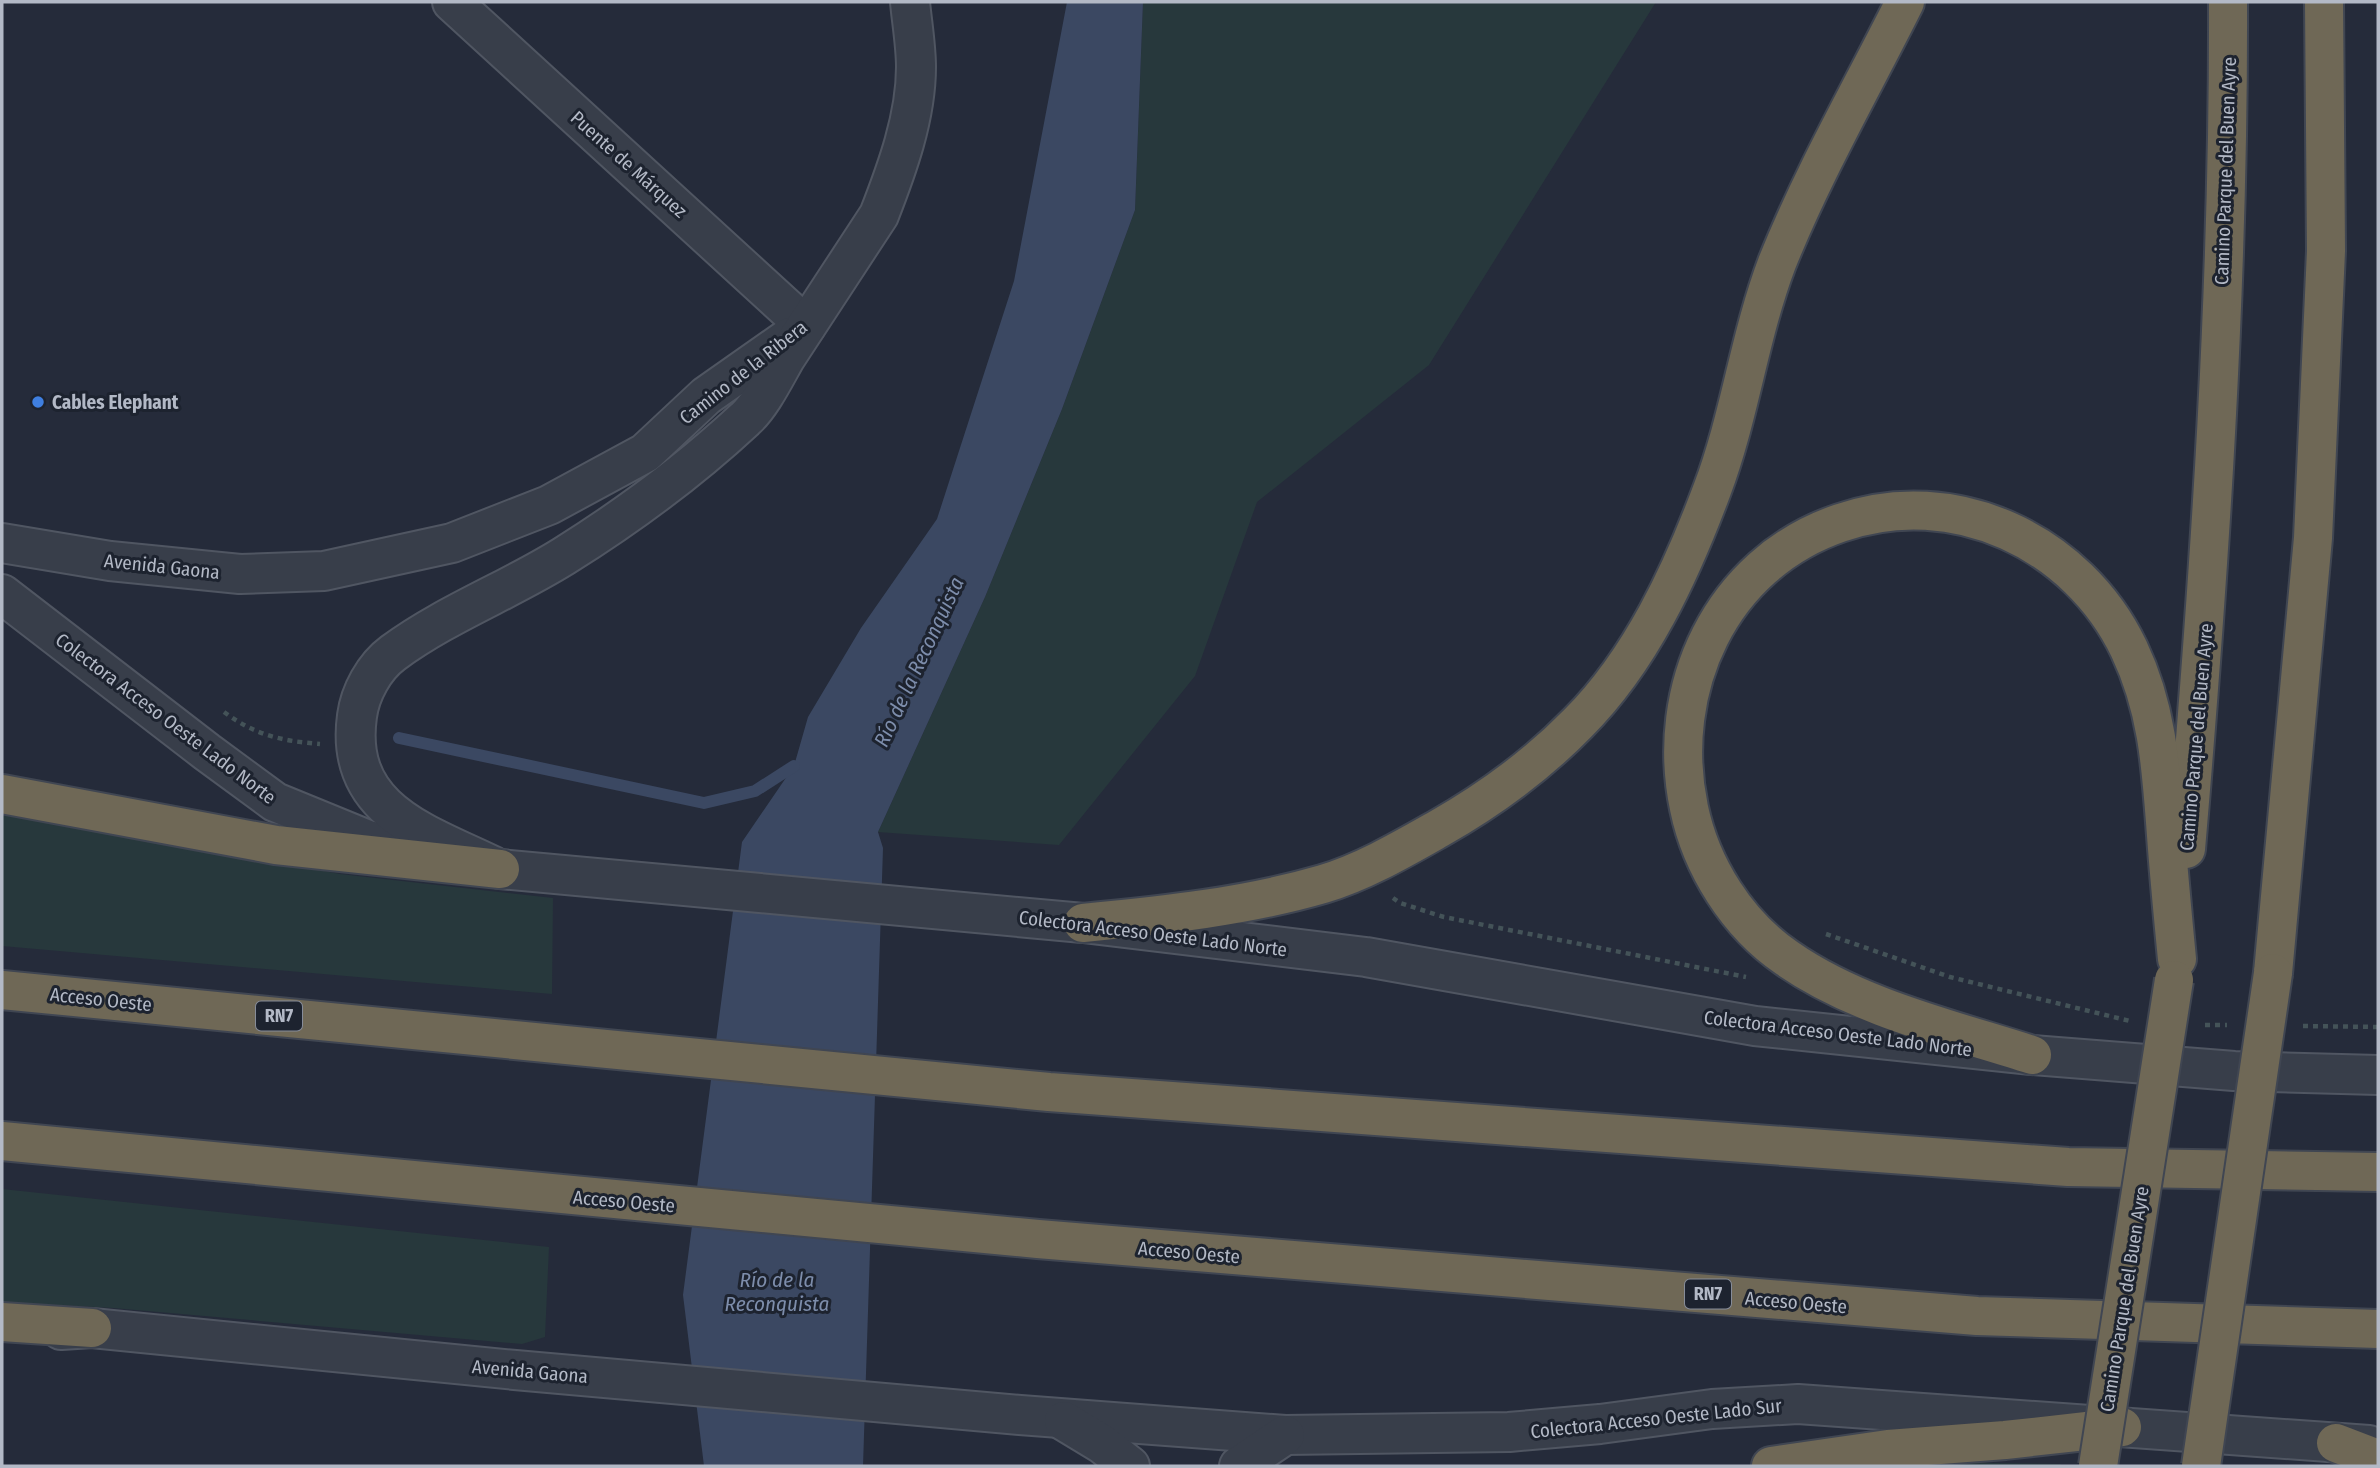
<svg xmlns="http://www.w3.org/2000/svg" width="2380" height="1468" font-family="'Fira Sans Condensed',sans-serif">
<rect width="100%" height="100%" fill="#252b3a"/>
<g fill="#27383c">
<polygon points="1143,2 1656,2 1429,365 1257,502 1195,676 1059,845 878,832 985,597 1062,409 1135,210"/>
<polygon points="2,810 340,874 553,898 552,994 2,946"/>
<polygon points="2,1189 549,1247 545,1337 522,1344 113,1308 2,1302"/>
<polygon points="1920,1462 2061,1464 2060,1466 1896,1466"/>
</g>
<polygon fill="#3b4862" points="1067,2 1143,2 1135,210 1062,409 985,597 878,832 883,848 863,1466 704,1466 683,1295 742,842 794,766 808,717 861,628 937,519 1014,281"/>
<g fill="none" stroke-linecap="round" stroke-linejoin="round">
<polyline stroke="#3b4862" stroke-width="12" points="399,738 704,803 755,791 794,766"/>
<defs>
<g id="minor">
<polyline points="452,2 806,326"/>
<polyline points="2,543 110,561 240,574 324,571 452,543 549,505 645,453 706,396 790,337"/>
<polyline points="2,594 207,752 275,802 368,840 404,848"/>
<polyline points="466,862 500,869 1083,923 1366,957 1755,1026 2032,1055 2234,1071 2378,1075"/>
<path d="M493 866C425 833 344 810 357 716 360 693 374 667 393 653 446 614 508 591 564 556 628 516 689 471 745 419 761 405 775 376 786 357 817 310 848 262 879 215 897 169 916 117 916 67 916 46 912 23 910 2"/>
<polyline points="61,1330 92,1328 515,1370 1020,1415 1285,1435 1509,1432 1600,1424 1712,1409 1798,1404 2369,1445"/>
<polyline points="1064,1421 1102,1444 1130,1466"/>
<polyline points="1239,1466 1285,1435"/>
</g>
<g id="highway">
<polyline points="2,794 276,845 500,869"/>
<path d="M2186 849C2210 567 2229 285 2228 2"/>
<path d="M1083 923C1164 915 1244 907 1323 884 1363 872 1401 850 1438 829 1489 800 1537 765 1578 723 1641 660 1681 573 1712 490 1740 416 1749 337 1777 263 1813 173 1862 88 1905 2"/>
<polyline points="2273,973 2313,538 2326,251 2324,2"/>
<polyline points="2,990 1049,1092 2068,1167 2378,1172"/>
<path d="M2032 1055C1951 1029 1857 1007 1787 958 1737 924 1701 866 1689 808 1664 689 1720 564 1840 523 1954 483 2078 542 2129 649 2158 710 2161 769 2166 835 2169 877 2173 918 2177 959"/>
<polyline points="2,1141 1038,1239 1977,1316 2378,1329"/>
<polyline points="2,1322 92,1328"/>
<polyline points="2336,1443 2378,1459"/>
<polyline points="1771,1466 1888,1449 2005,1440 2122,1427"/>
</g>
</defs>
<use href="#minor" stroke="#505662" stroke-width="42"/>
<use href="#highway" stroke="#404652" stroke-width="42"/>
<g stroke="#445358" stroke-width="4.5" stroke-dasharray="5 5" stroke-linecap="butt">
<path d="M224 712C255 735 281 741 320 744"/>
<polyline points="1393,898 1400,903 1444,917 1746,977"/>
<polyline points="1826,934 1950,977 2130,1021"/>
<polyline points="2205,1025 2227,1025"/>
<polyline points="2303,1026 2378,1027"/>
</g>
<use href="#minor" stroke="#383e4a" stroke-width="38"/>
<use href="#highway" stroke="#6f6856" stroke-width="38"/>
<defs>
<g id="highway-bridge">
<polyline points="2098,1466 2174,980"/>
<polyline points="2201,1466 2273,973"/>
</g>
</defs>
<use href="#highway-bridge" stroke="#404652" stroke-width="42" stroke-linecap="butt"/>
<use href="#highway-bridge" stroke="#6f6856" stroke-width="38"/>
</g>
<circle fill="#3f7fe0" stroke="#1d232f" stroke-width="2.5" cx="38" cy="402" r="7"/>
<g text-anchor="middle" stroke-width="6" stroke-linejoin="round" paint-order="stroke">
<g fill="#1d232f" stroke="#868c99" stroke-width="2">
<rect x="256" y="1001.5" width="46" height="29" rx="5"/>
<rect x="1685" y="1279.5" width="46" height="29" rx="5"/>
</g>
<g font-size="18" font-weight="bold" fill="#b3b9c6">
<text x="279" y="1022">RN7</text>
<text x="1708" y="1300">RN7</text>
</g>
<g font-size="19" fill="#b3b9c6" stroke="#1d232f">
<text transform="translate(629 164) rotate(42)" y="7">Puente de Márquez</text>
<text transform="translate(2225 171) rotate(-88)" y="7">Camino Parque del Buen Ayre</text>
<text transform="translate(743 372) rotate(-38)" y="7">Camino de la Ribera</text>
<text transform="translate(162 566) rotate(6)" y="7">Avenida Gaona</text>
<text transform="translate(166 718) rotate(37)" y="7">Colectora Acceso Oeste Lado Norte</text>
<text transform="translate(2196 737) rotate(-85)" y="7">Camino Parque del Buen Ayre</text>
<text transform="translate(1153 933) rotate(7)" y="7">Colectora Acceso Oeste Lado Norte</text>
<text transform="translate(101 999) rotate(6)" y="7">Acceso Oeste</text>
<text transform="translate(1838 1033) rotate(7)" y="7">Colectora Acceso Oeste Lado Norte</text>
<text transform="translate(624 1201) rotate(5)" y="7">Acceso Oeste</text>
<text transform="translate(1189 1252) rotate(5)" y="7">Acceso Oeste</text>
<text transform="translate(2124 1299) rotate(-81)" y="7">Camino Parque del Buen Ayre</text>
<text transform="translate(1796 1302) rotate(5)" y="7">Acceso Oeste</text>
<text transform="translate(530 1371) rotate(5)" y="7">Avenida Gaona</text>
<text transform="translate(1656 1418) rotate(-6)" y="7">Colectora Acceso Oeste Lado Sur</text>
</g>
<g font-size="19" font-weight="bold" fill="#b3b9c6" stroke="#1d232f" text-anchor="start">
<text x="52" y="409">Cables Elephant</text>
</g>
<g font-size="21" font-style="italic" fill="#7d8dab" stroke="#1d232f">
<text transform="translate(919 662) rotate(-65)" y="7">Río de la Reconquista</text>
<text x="777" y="1287">Río de la<tspan x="777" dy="24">Reconquista</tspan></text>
</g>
</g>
<rect width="2380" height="1468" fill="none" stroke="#b3b9c6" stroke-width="7"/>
</svg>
